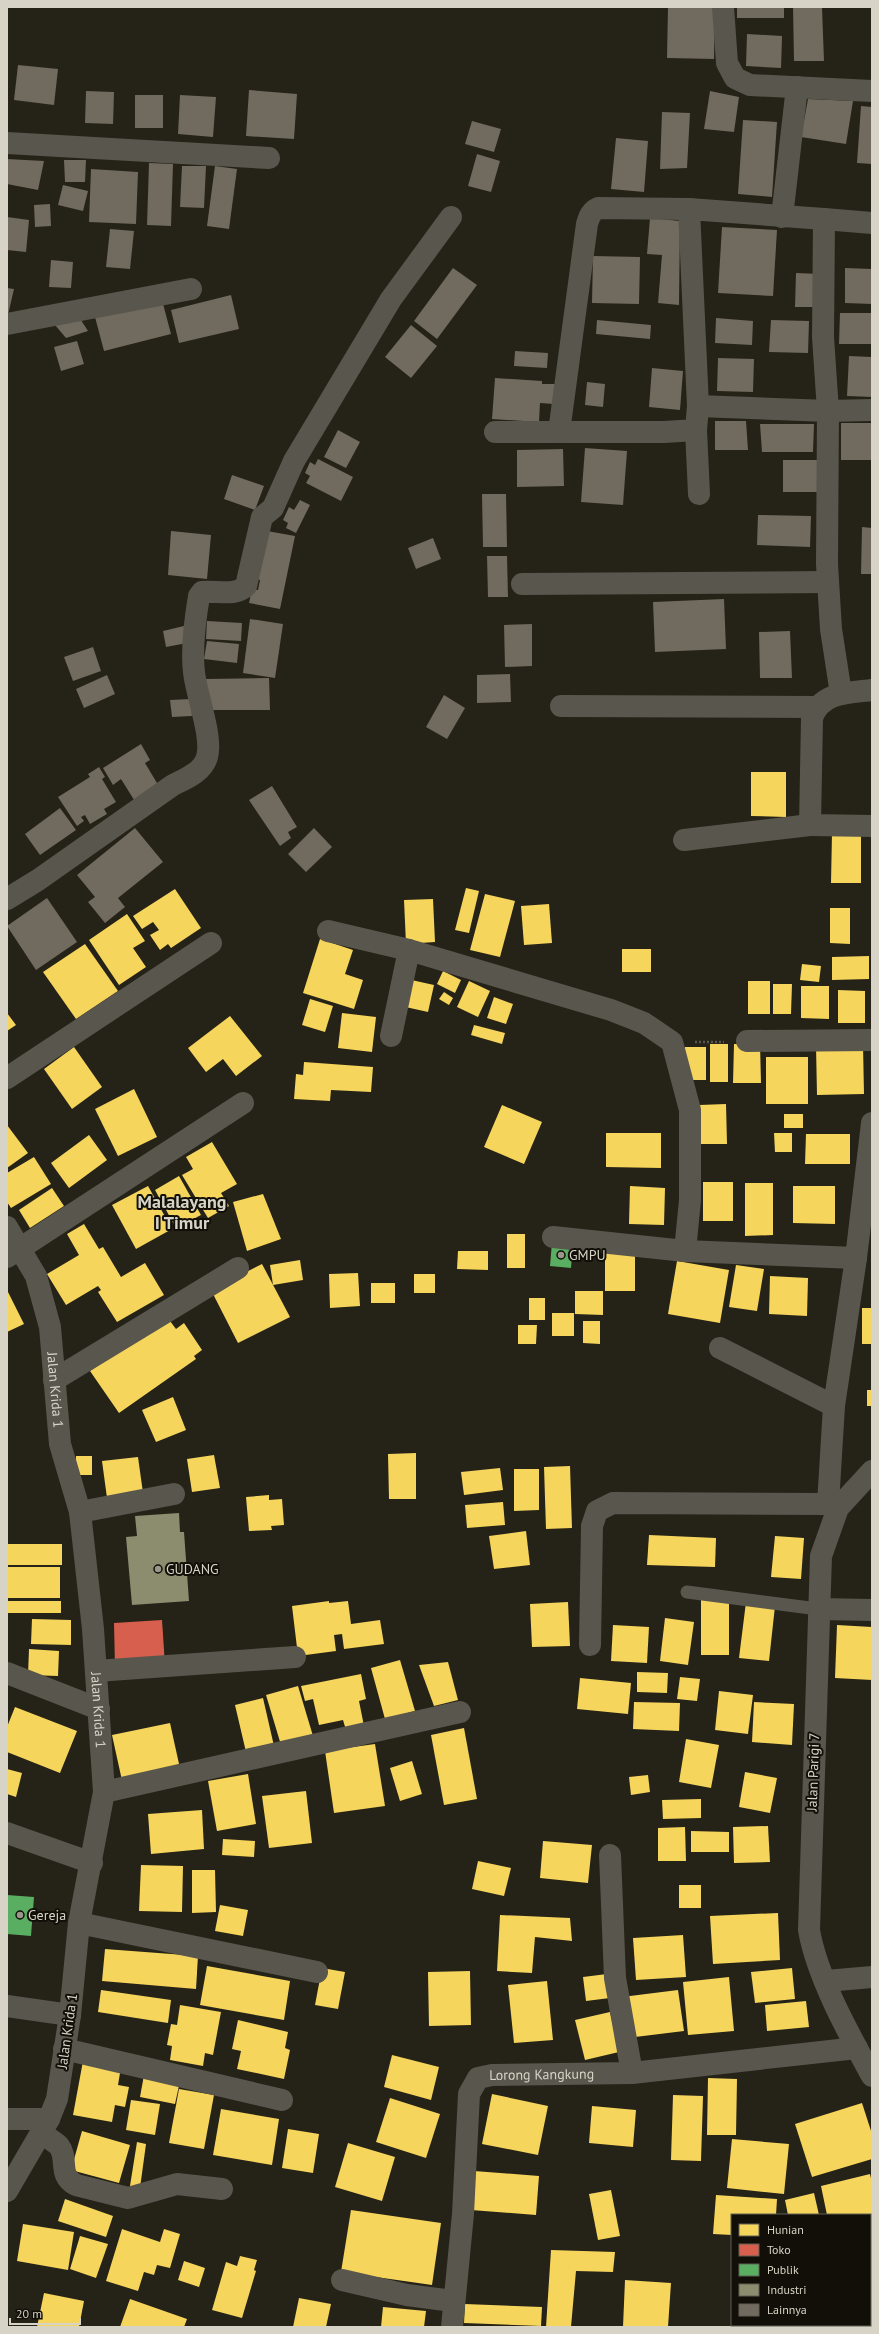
<svg xmlns="http://www.w3.org/2000/svg" width="879" height="2334" font-family="'PT Sans',sans-serif">
<rect width="100%" height="100%" fill="#252218"/>
<g fill="#f6d55c">
<polygon points="751,772 786,772 786,817 751,816"/>
<polygon points="832,833 861,833 861,883 831,883"/>
<polygon points="466,888 479,891 469,933 455,930"/>
<polygon points="175,889 201,928 171,948 168,944 160,950 150,935 159,930 153,922 142,929 133,916"/>
<polygon points="485,894 515,901 500,957 470,950"/>
<polygon points="433,899 435,942 406,944 404,900"/>
<polygon points="549,904 552,943 524,945 521,906"/>
<polygon points="830,908 850,908 850,944 830,943"/>
<polygon points="127,914 145,941 133,948 146,967 119,985 89,940"/>
<polygon points="320,939 353,950 345,974 363,980 354,1009 303,993"/>
<polygon points="85,944 118,991 76,1019 43,972"/>
<rect x="622" y="949" width="29" height="23"/>
<polygon points="869,956 869,979 832,980 832,957"/>
<polygon points="802,964 821,966 819,982 800,980"/>
<polygon points="443,971 461,980 455,993 437,984"/>
<polygon points="407,979 434,985 428,1012 401,1006"/>
<polygon points="469,981 490,991 478,1017 457,1007"/>
<rect x="748" y="981" width="22" height="33"/>
<polygon points="773,984 792,984 791,1014 773,1014"/>
<polygon points="801,986 829,986 829,1019 801,1018"/>
<polygon points="838,990 865,991 865,1023 838,1023"/>
<polygon points="444,992 453,998 449,1005 439,999"/>
<polygon points="494,997 513,1004 506,1024 487,1018"/>
<polygon points="310,999 333,1006 325,1032 302,1025"/>
<polygon points="7,1013 16,1025 7,1031"/>
<polygon points="342,1013 376,1017 372,1052 338,1048"/>
<polygon points="230,1016 262,1056 236,1076 223,1059 206,1072 188,1048"/>
<polygon points="474,1025 505,1033 502,1044 471,1035"/>
<rect x="710" y="1044" width="18" height="38"/>
<polygon points="734,1044 760,1044 761,1083 733,1083"/>
<polygon points="863,1045 864,1094 817,1095 816,1046"/>
<polygon points="74,1047 102,1087 72,1109 44,1069"/>
<rect x="685" y="1047" width="21" height="33"/>
<rect x="766" y="1057" width="42" height="47"/>
<polygon points="304,1062 373,1067 371,1092 331,1090 330,1101 294,1099 296,1074 303,1075"/>
<polygon points="134,1089 157,1137 118,1156 95,1109"/>
<polygon points="726,1104 727,1144 700,1144 699,1105"/>
<polygon points="502,1105 542,1122 524,1164 484,1147"/>
<rect x="784" y="1114" width="19" height="14"/>
<polygon points="7,1125 28,1153 7,1168"/>
<polygon points="606,1133 661,1133 661,1168 606,1167"/>
<polygon points="774,1133 792,1133 792,1152 775,1152"/>
<polygon points="806,1134 850,1134 850,1164 805,1164"/>
<polygon points="89,1135 107,1160 69,1188 51,1163"/>
<polygon points="212,1142 237,1184 221,1193 229,1206 208,1218 182,1175 193,1169 186,1157"/>
<polygon points="34,1157 51,1184 11,1208 7,1202 7,1173"/>
<polygon points="179,1176 201,1215 176,1228 155,1190"/>
<rect x="703" y="1182" width="30" height="39"/>
<polygon points="745,1183 773,1183 773,1235 745,1236"/>
<polygon points="148,1186 172,1229 136,1249 112,1205"/>
<polygon points="630,1186 665,1188 664,1225 629,1224"/>
<polygon points="793,1186 835,1186 835,1224 793,1223"/>
<polygon points="52,1188 64,1206 30,1228 19,1210"/>
<polygon points="263,1194 281,1239 247,1251 233,1202"/>
<polygon points="84,1224 99,1249 103,1247 121,1277 145,1263 164,1295 117,1322 98,1292 101,1290 98,1286 66,1305 47,1274 79,1255 67,1234"/>
<rect x="507" y="1234" width="18" height="34"/>
<polygon points="458,1251 488,1251 488,1270 457,1269"/>
<rect x="605" y="1252" width="30" height="39"/>
<polygon points="300,1260 303,1280 273,1285 270,1265"/>
<polygon points="677,1261 729,1270 720,1323 668,1314"/>
<polygon points="262,1264 290,1317 238,1343 211,1290"/>
<polygon points="736,1265 764,1269 757,1311 729,1307"/>
<polygon points="358,1273 360,1306 330,1308 329,1274"/>
<rect x="414" y="1274" width="21" height="19"/>
<polygon points="770,1276 808,1278 807,1316 769,1314"/>
<rect x="371" y="1283" width="24" height="20"/>
<polygon points="7,1290 24,1324 7,1332"/>
<polygon points="575,1291 603,1291 603,1315 575,1314"/>
<rect x="529" y="1298" width="16" height="22"/>
<rect x="862" y="1308" width="10" height="36"/>
<rect x="552" y="1313" width="22" height="23"/>
<polygon points="167,1317 176,1329 184,1323 202,1350 194,1356 196,1359 119,1413 90,1371"/>
<polygon points="583,1321 600,1321 600,1344 583,1343"/>
<polygon points="518,1325 537,1325 536,1344 518,1344"/>
<rect x="867" y="1390" width="5" height="16"/>
<polygon points="173,1397 186,1430 156,1442 142,1410"/>
<polygon points="416,1453 416,1499 389,1499 388,1454"/>
<polygon points="214,1455 220,1488 192,1492 187,1459"/>
<rect x="76" y="1456" width="16" height="19"/>
<polygon points="138,1457 143,1493 107,1498 102,1461"/>
<polygon points="570,1466 572,1528 546,1529 544,1467"/>
<polygon points="500,1468 503,1490 464,1495 461,1472"/>
<polygon points="514,1469 539,1469 539,1510 514,1511"/>
<polygon points="269,1495 269,1500 282,1499 284,1525 271,1526 272,1530 249,1531 246,1497"/>
<polygon points="503,1502 505,1525 467,1528 465,1505"/>
<polygon points="526,1531 530,1565 494,1569 489,1536"/>
<polygon points="649,1535 716,1538 715,1567 647,1565"/>
<polygon points="775,1536 804,1538 801,1579 771,1577"/>
<rect x="7" y="1544" width="55" height="21"/>
<rect x="7" y="1567" width="53" height="31"/>
<rect x="701" y="1600" width="28" height="55"/>
<rect x="7" y="1601" width="54" height="12"/>
<polygon points="329,1601 329,1603 348,1601 351,1624 380,1620 384,1644 344,1649 342,1634 334,1635 336,1651 298,1656 292,1606"/>
<polygon points="568,1602 570,1646 532,1647 530,1604"/>
<polygon points="746,1602 775,1606 769,1661 739,1658"/>
<polygon points="665,1618 694,1622 688,1665 660,1661"/>
<polygon points="32,1619 71,1620 71,1645 31,1644"/>
<polygon points="613,1625 649,1627 647,1663 611,1661"/>
<polygon points="837,1625 872,1627 872,1680 835,1678"/>
<polygon points="29,1649 59,1651 58,1676 28,1675"/>
<polygon points="400,1660 415,1711 385,1719 371,1668"/>
<polygon points="448,1662 458,1700 434,1706 419,1665"/>
<polygon points="637,1672 668,1673 667,1693 637,1692"/>
<polygon points="361,1674 366,1699 359,1701 364,1726 346,1730 343,1720 319,1725 313,1699 305,1701 301,1686"/>
<polygon points="680,1677 700,1679 697,1701 677,1699"/>
<polygon points="580,1678 631,1683 628,1714 577,1709"/>
<polygon points="298,1686 313,1736 281,1745 266,1695"/>
<polygon points="719,1691 753,1695 748,1734 715,1730"/>
<polygon points="263,1698 274,1746 246,1752 235,1705"/>
<polygon points="634,1702 680,1703 679,1731 633,1729"/>
<polygon points="754,1702 794,1704 792,1745 752,1742"/>
<polygon points="15,1707 77,1731 60,1773 7,1752 7,1727"/>
<polygon points="170,1723 181,1773 123,1785 112,1735"/>
<polygon points="464,1728 477,1799 444,1805 431,1735"/>
<polygon points="686,1739 719,1745 711,1788 679,1782"/>
<polygon points="375,1744 385,1806 334,1813 325,1751"/>
<polygon points="412,1761 422,1794 400,1801 390,1768"/>
<polygon points="7,1769 22,1773 16,1797 7,1794"/>
<polygon points="745,1772 777,1778 770,1813 739,1807"/>
<polygon points="248,1774 256,1824 217,1831 208,1781"/>
<polygon points="648,1775 650,1792 631,1795 629,1777"/>
<polygon points="306,1791 312,1843 269,1848 262,1796"/>
<polygon points="701,1799 701,1818 663,1819 662,1800"/>
<polygon points="202,1810 204,1849 151,1854 148,1814"/>
<polygon points="768,1826 770,1862 734,1863 733,1827"/>
<polygon points="685,1827 686,1861 658,1861 658,1828"/>
<polygon points="691,1831 729,1832 729,1852 691,1852"/>
<polygon points="223,1839 255,1841 254,1857 222,1855"/>
<polygon points="543,1841 592,1845 588,1883 540,1878"/>
<polygon points="478,1861 511,1868 504,1896 472,1889"/>
<polygon points="141,1865 183,1866 182,1912 139,1911"/>
<polygon points="192,1870 215,1870 216,1912 192,1913"/>
<rect x="679" y="1885" width="22" height="23"/>
<polygon points="220,1905 248,1910 243,1936 215,1931"/>
<polygon points="778,1913 780,1960 713,1964 710,1916"/>
<polygon points="500,1915 570,1918 572,1941 535,1937 532,1973 497,1971"/>
<polygon points="683,1935 686,1977 636,1980 633,1938"/>
<polygon points="105,1949 198,1956 196,1989 102,1981"/>
<polygon points="207,1966 290,1981 284,2020 200,2005"/>
<polygon points="322,1968 345,1972 338,2009 315,2005"/>
<polygon points="792,1968 795,1999 755,2003 751,1972"/>
<polygon points="470,1971 471,2025 429,2026 428,1972"/>
<polygon points="607,1974 610,1998 586,2001 583,1977"/>
<polygon points="729,1977 734,2031 688,2035 683,1982"/>
<polygon points="547,1981 553,2040 514,2043 508,1985"/>
<polygon points="101,1990 171,2000 168,2023 98,2012"/>
<polygon points="678,1990 684,2031 627,2038 622,1997"/>
<polygon points="806,2001 809,2027 767,2031 765,2005"/>
<polygon points="180,2005 221,2012 213,2055 205,2053 203,2066 170,2060 172,2046 167,2045 171,2024 177,2025"/>
<polygon points="610,2012 619,2052 585,2060 575,2020"/>
<polygon points="238,2020 288,2032 285,2048 290,2050 284,2079 237,2069 241,2051 232,2049"/>
<polygon points="392,2055 439,2067 431,2100 384,2087"/>
<polygon points="83,2061 121,2067 118,2085 129,2087 125,2107 115,2105 112,2122 73,2115"/>
<polygon points="144,2075 180,2081 175,2104 140,2097"/>
<polygon points="708,2078 737,2079 736,2135 707,2135"/>
<polygon points="179,2089 214,2095 204,2149 169,2143"/>
<polygon points="492,2094 548,2106 538,2155 482,2144"/>
<polygon points="673,2095 703,2096 701,2161 671,2160"/>
<polygon points="390,2098 440,2114 426,2158 376,2142"/>
<polygon points="131,2100 160,2104 155,2135 126,2130"/>
<polygon points="862,2103 872,2134 872,2159 812,2177 795,2124"/>
<polygon points="592,2106 636,2110 633,2147 589,2143"/>
<polygon points="221,2109 279,2119 272,2165 213,2155"/>
<polygon points="288,2129 319,2134 313,2173 282,2168"/>
<polygon points="82,2131 130,2145 119,2183 71,2170"/>
<polygon points="732,2139 789,2144 784,2194 727,2188"/>
<polygon points="137,2142 146,2144 140,2188 130,2186"/>
<polygon points="348,2143 395,2157 382,2201 335,2187"/>
<polygon points="474,2171 539,2176 536,2215 471,2210"/>
<polygon points="870,2174 872,2183 872,2248 870,2249 870,2215 827,2215 821,2186"/>
<polygon points="611,2190 620,2236 598,2240 589,2194"/>
<polygon points="814,2193 819,2215 788,2215 785,2200"/>
<polygon points="716,2195 777,2199 776,2215 732,2215 732,2235 713,2234"/>
<polygon points="65,2199 113,2216 106,2237 58,2221"/>
<polygon points="351,2210 441,2223 432,2285 341,2272"/>
<polygon points="23,2224 74,2232 68,2270 17,2261"/>
<polygon points="122,2229 160,2242 164,2229 180,2234 170,2268 157,2265 154,2275 144,2272 138,2291 106,2281"/>
<polygon points="80,2236 108,2244 96,2278 70,2269"/>
<polygon points="551,2250 615,2252 613,2272 576,2271 571,2327 546,2327"/>
<polygon points="240,2256 257,2260 254,2270 256,2271 242,2318 212,2310 226,2262 237,2266"/>
<polygon points="184,2261 205,2268 199,2287 178,2280"/>
<polygon points="625,2280 671,2283 668,2327 623,2327"/>
<polygon points="44,2293 84,2301 79,2327 37,2327"/>
<polygon points="299,2298 331,2304 326,2327 293,2327"/>
<polygon points="130,2299 187,2319 184,2327 120,2327"/>
<polygon points="465,2304 542,2307 541,2326 464,2323"/>
<polygon points="383,2307 426,2311 424,2327 381,2327"/>
<rect x="805" y="2325" width="30" height="2"/>
<rect x="837" y="2325" width="30" height="2"/>
</g>
<polygon fill="#d6604d" points="162,1620 165,1665 115,1667 114,1623"/>
<g fill="#5aae61">
<polygon points="552,1242 573,1244 571,1268 550,1266"/>
<polygon points="7,1895 34,1897 31,1936 7,1934"/>
</g>
<polygon fill="#8c8c6e" points="179,1513 180,1532 184,1532 189,1601 132,1605 126,1537 137,1536 135,1516"/>
<g fill="#716a5e">
<polygon points="668,7 715,7 714,59 667,58"/>
<rect x="737" y="7" width="47" height="11"/>
<polygon points="793,7 822,7 824,61 794,61"/>
<polygon points="747,34 782,36 781,68 746,66"/>
<polygon points="18,65 58,69 54,105 14,100"/>
<polygon points="249,90 297,94 294,139 246,136"/>
<polygon points="86,91 114,92 113,124 85,123"/>
<polygon points="710,91 739,97 734,132 704,129"/>
<rect x="135" y="95" width="28" height="33"/>
<polygon points="180,95 216,97 213,137 178,134"/>
<polygon points="808,99 853,101 846,144 801,137"/>
<polygon points="861,106 872,107 872,164 857,163"/>
<polygon points="662,112 690,113 687,168 660,169"/>
<polygon points="743,120 777,122 772,197 738,194"/>
<polygon points="472,121 501,129 494,152 465,144"/>
<polygon points="616,138 648,141 644,192 611,189"/>
<polygon points="477,154 500,161 491,192 468,186"/>
<polygon points="7,159 44,161 38,190 7,184"/>
<polygon points="64,160 86,160 85,182 65,182"/>
<polygon points="149,163 173,164 171,226 147,225"/>
<polygon points="182,166 206,166 204,208 180,207"/>
<polygon points="215,166 237,169 229,229 207,226"/>
<polygon points="91,169 138,172 136,224 89,222"/>
<polygon points="63,185 88,191 83,211 58,205"/>
<polygon points="50,204 51,226 35,227 34,205"/>
<polygon points="7,217 29,220 26,252 7,250"/>
<polygon points="650,218 680,221 679,305 658,303 662,255 647,254"/>
<polygon points="722,227 777,230 773,296 718,293"/>
<polygon points="110,229 134,231 130,269 106,267"/>
<polygon points="593,256 640,257 639,304 592,303"/>
<polygon points="51,260 73,262 71,288 49,287"/>
<polygon points="453,268 477,285 437,339 414,321"/>
<polygon points="845,268 872,269 872,304 845,303"/>
<polygon points="796,273 820,274 819,307 795,307"/>
<polygon points="7,288 14,289 8,315 7,315"/>
<polygon points="231,295 239,329 179,343 171,310"/>
<polygon points="162,300 171,334 104,351 95,317"/>
<polygon points="840,313 872,313 872,344 839,344"/>
<polygon points="79,317 88,331 66,338 55,325"/>
<polygon points="716,318 753,321 752,345 715,343"/>
<polygon points="597,320 651,325 650,339 596,334"/>
<polygon points="771,320 809,321 808,353 769,352"/>
<polygon points="411,325 437,346 411,378 385,357"/>
<polygon points="77,341 84,364 61,371 54,347"/>
<polygon points="515,351 548,353 547,368 514,366"/>
<polygon points="849,356 872,357 872,397 847,396"/>
<polygon points="718,358 754,359 753,392 717,391"/>
<polygon points="652,368 683,371 680,410 649,407"/>
<polygon points="495,378 542,381 542,384 555,384 553,404 540,403 539,422 492,419"/>
<polygon points="587,382 605,384 603,407 585,405"/>
<polygon points="715,421 746,421 748,450 715,450"/>
<rect x="841" y="423" width="31" height="37"/>
<polygon points="760,424 814,424 813,452 762,452"/>
<polygon points="338,430 360,442 346,468 324,457"/>
<polygon points="585,448 627,451 623,505 581,502"/>
<polygon points="563,449 564,486 517,487 517,450"/>
<polygon points="318,459 353,477 341,501 306,483 310,476 305,473 310,462 315,465"/>
<rect x="783" y="460" width="36" height="32"/>
<polygon points="232,475 264,486 255,510 224,499"/>
<polygon points="482,494 506,494 507,547 483,547"/>
<polygon points="300,500 310,505 296,533 286,528 288,523 283,520 289,507 294,510"/>
<polygon points="758,515 811,516 810,547 757,545"/>
<polygon points="862,527 872,528 872,574 861,574"/>
<polygon points="171,531 211,535 207,579 168,575"/>
<polygon points="267,531 295,536 280,609 249,603 252,589 258,590 260,580 257,579"/>
<polygon points="433,538 441,559 416,569 408,548"/>
<polygon points="487,556 507,556 508,597 488,597"/>
<polygon points="724,599 726,649 655,652 653,602"/>
<polygon points="250,619 283,624 275,678 243,673"/>
<polygon points="207,621 242,623 241,641 206,639"/>
<polygon points="532,624 532,666 505,667 504,625"/>
<polygon points="184,626 187,643 166,647 163,631"/>
<polygon points="790,631 792,678 760,678 759,632"/>
<polygon points="207,641 239,644 237,663 204,659"/>
<polygon points="93,647 101,671 73,681 64,657"/>
<polygon points="510,674 511,702 477,703 477,675"/>
<polygon points="107,675 115,694 84,708 76,689"/>
<polygon points="269,678 270,710 205,710 205,679"/>
<polygon points="444,695 465,708 447,739 426,727"/>
<polygon points="191,699 192,716 172,717 170,700"/>
<polygon points="141,744 150,760 145,763 160,788 136,803 121,779 113,785 103,768"/>
<polygon points="99,767 105,777 102,779 116,802 104,809 107,814 90,824 85,815 81,817 84,821 77,826 58,797 90,777 88,774"/>
<polygon points="272,786 297,827 288,832 291,838 280,846 249,800"/>
<polygon points="60,808 76,830 40,855 25,834"/>
<polygon points="135,828 163,862 118,898 125,907 105,923 88,902 95,897 77,875"/>
<polygon points="314,828 332,847 306,872 288,854"/>
<polygon points="47,898 77,942 36,970 7,926"/>
</g>
<g fill="none" stroke-linecap="round" stroke-linejoin="round">
<polyline stroke="#59574f" stroke-width="2.5" stroke-dasharray="2 2" stroke-linecap="butt" points="695,1042 724,1042"/>
<polyline stroke="#58564d" stroke-width="13" points="687,1592 818,1609"/>
<g stroke="#58564d" stroke-width="22">
<polyline points="723,7 727,63 735,78 750,85 872,91"/>
<polyline points="7,143 269,158"/>
<polyline points="689,209 698,406 828,411 827,564 831,629 841,694"/>
<polyline points="782,217 797,87"/>
<polyline points="872,223 824,219 823,337 828,411 872,410"/>
<polyline points="7,324 191,289"/>
<polyline points="696,430 699,494"/>
<polyline points="495,432 664,432 696,430 698,406"/>
<path d="M559 432 587 224C589 217 591 211 598 208L689 209 824 219"/>
<polyline points="522,584 828,582"/>
<path d="M872 690C848 693 821 692 812 718L810 825 872 826"/>
<polyline points="561,706 816,707"/>
<polyline points="684,840 810,825"/>
<path d="M7 899 38 880 173 785C185 779 203 772 207 757 213 737 196 694 194 672 191 648 195 620 199 596L202 592C216 590 235 597 246 586L262 517 273 508 294 461 391 299 451 217"/>
<polyline points="328,931 409,950 611,1010 644,1023 672,1042 690,1110 690,1200 685,1251 856,1258"/>
<polyline points="391,1036 409,950"/>
<polyline points="747,1041 872,1040"/>
<polyline points="7,1078 211,943"/>
<polyline points="553,1237 685,1251"/>
<polyline points="7,1257 243,1103"/>
<polyline points="720,1348 834,1406"/>
<polyline points="54,1380 238,1268"/>
<polyline points="838,1508 828,1504 834,1406 856,1258 872,1123"/>
<polyline points="80,1512 174,1494"/>
<polyline points="818,1609 872,1610"/>
<polyline points="590,1645 592,1526 597,1511 613,1503 828,1504"/>
<polyline points="96,1671 295,1657"/>
<polyline points="7,1673 99,1709"/>
<polyline points="104,1792 460,1712"/>
<polyline points="7,1833 92,1863"/>
<polyline points="610,1855 615,1978 632,2073"/>
<polyline points="79,1923 317,1972"/>
<polyline points="826,1981 872,1977"/>
<polyline points="7,2006 70,2015"/>
<polyline points="64,2049 282,2100"/>
<polyline points="7,2119 49,2119"/>
<path d="M41 2133C46 2137 54 2141 59 2146 69 2159 57 2175 76 2185L128 2198 177 2184 222 2189"/>
<polyline points="342,2280 407,2295 453,2301"/>
<path id="s1" d="M452 2327 463 2214 469 2094 478 2078 492 2075 632 2073 857 2048"/>
</g>
<g stroke="#58564d" stroke-width="22">
<path id="s2" d="M7 1227 36 1276 50 1327 60 1444 80 1512 93 1629 104 1792 79 1923 70 2015 57 2099 49 2119 7 2191"/>
<path d="M872 1471 838 1508 821 1556 809 1930C817 1977 849 2034 872 2076"/>
</g>
</g>
<g fill="#99968a" stroke="#110f07" stroke-width="1.5">
<circle cx="561" cy="1255" r="4"/>
<circle cx="158" cy="1569" r="4"/>
<circle cx="20" cy="1915" r="4"/>
</g>
<g text-anchor="middle" stroke-width="4" stroke-linejoin="round" paint-order="stroke">
<g font-size="14" fill="#d7d4c7" stroke="#110f07" text-anchor="start">
<text x="569" y="1260">GMPU</text>
<text x="166" y="1574">GUDANG</text>
<text x="28" y="1920">Gereja</text>
</g>
<g font-size="14" fill="#d7d4c7" stroke="#110f07">
<text dy="5" stroke="none"><textPath href="#s2" startOffset="173">Jalan Krida 1</textPath></text>
<text dy="5" stroke="none"><textPath href="#s2" startOffset="497">Jalan Krida 1</textPath></text>
<text transform="translate(813 1772) rotate(-88)" y="5">Jalan Parigi 7</text>
<text transform="translate(67 2031) rotate(-82)" y="5">Jalan Krida 1</text>
<text dy="5" stroke="none"><textPath href="#s1" startOffset="316">Lorong Kangkung</textPath></text>
</g>
<g font-size="18" font-weight="bold" fill="#d7d4c7" stroke="#110f07">
<text x="182" y="1208">Malalayang<tspan x="182" dy="21">I Timur</tspan></text>
</g>
</g>
<rect width="879" height="2334" fill="none" stroke="#d7d4c7" stroke-width="16"/>
<rect x="731" y="2214" width="140" height="112" fill="#110f07" stroke="#605e54"/>
<rect x="739" y="2224" width="20" height="12" fill="#f6d55c" stroke="#605e54"/>
<text x="767" y="2234" font-size="12" fill="#d7d4c7">Hunian</text>
<rect x="739" y="2244" width="20" height="12" fill="#d6604d" stroke="#605e54"/>
<text x="767" y="2254" font-size="12" fill="#d7d4c7">Toko</text>
<rect x="739" y="2264" width="20" height="12" fill="#5aae61" stroke="#605e54"/>
<text x="767" y="2274" font-size="12" fill="#d7d4c7">Publik</text>
<rect x="739" y="2284" width="20" height="12" fill="#8c8c6e" stroke="#605e54"/>
<text x="767" y="2294" font-size="12" fill="#d7d4c7">Industri</text>
<rect x="739" y="2304" width="20" height="12" fill="#716a5e" stroke="#605e54"/>
<text x="767" y="2314" font-size="12" fill="#d7d4c7">Lainnya</text>
<path d="M10 2318v6h70v-6" fill="none" stroke="#d7d4c7" stroke-width="2"/>
<text x="16" y="2318" font-size="12" fill="#d7d4c7" stroke="#110f07" stroke-width="3" paint-order="stroke">20 m</text>
</svg>
